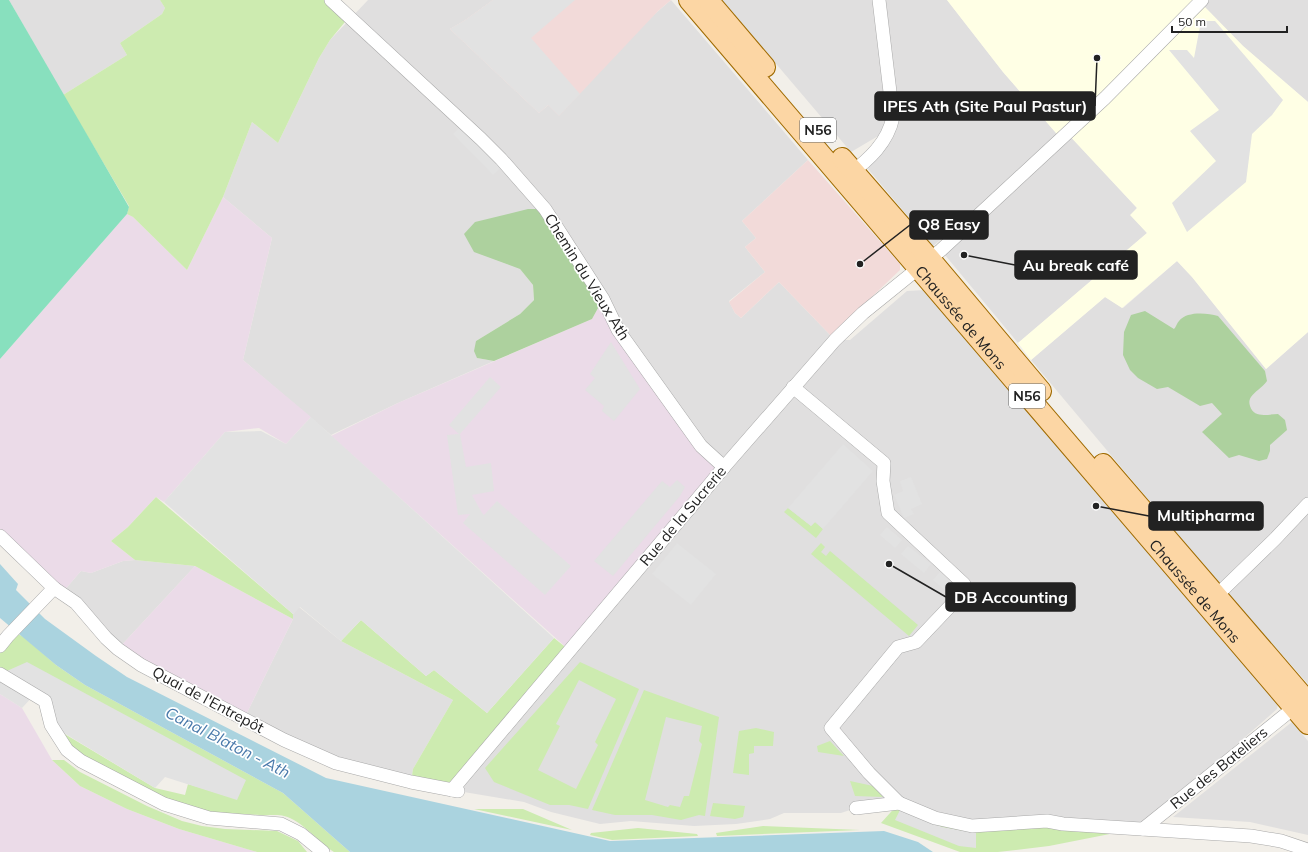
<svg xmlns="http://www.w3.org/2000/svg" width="1308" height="852" font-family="Mulish,sans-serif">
<rect width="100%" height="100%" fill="#f2efe9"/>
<g fill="#e0dfdf">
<polygon points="9,0 160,0 165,8 162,14 120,43 127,55 63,95"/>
<polygon points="368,0 493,0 464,21 450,29 539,113 671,0 808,160 742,221 756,238 745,247 765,272 729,301 735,313 741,318 779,282 835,340 850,340 907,291 925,290 1278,704 1277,709 1144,826 972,826 902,804 856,808 841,813 784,813 770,819 736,824 694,826 631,821 600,824 551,812 524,802 452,790 569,650 603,299 474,252 520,269 533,285 534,300 520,314 476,341 477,358 494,361 398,403 331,435 243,360 272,238 223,197 252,122 278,143 319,58 330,40"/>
<polygon points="722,0 947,0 1003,72 1056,133 1059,140 1067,133 1137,208 1131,215 1147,233 1018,343 945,255 1055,144 933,246 868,169 890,129 851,152"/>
<polygon points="1202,0 1308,0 1308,102 1243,46 1200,2"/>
<polygon points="1177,261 1192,277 1266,369 1308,332 1308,684 1221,586 1031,360 1105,297 1123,308"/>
<polygon points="135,560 195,566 118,649 62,593 81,571 91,573 123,561"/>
<polygon points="299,607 341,641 453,700 413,769 411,782 336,763 244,719 293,619 293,614"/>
<polygon points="1292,722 1308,741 1308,835 1250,822 1173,817"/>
</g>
<g fill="#f2dad9">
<polygon points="493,0 671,0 658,11 559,116 548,105 539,113 450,29 464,21"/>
<polygon points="808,160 900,264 900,270 857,311 835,340 779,282 741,318 735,313 729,302 765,272 745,247 756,238 742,221"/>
</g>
<g fill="#ebdbe8">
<polygon points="223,197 272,238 243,360 311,417 286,444 259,428 225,432 164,502 156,497 128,527 111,541 135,560 123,561 91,573 81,571 62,593 0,536 0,359 127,214 133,217 187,270"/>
<polygon points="603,299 618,330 724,467 569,650 331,436 398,403 592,319"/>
<polygon points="195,566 293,619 244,719 118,649"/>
<polygon points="0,694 22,708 52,760 80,786 127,809 179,829 257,852 0,852"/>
</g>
<polygon fill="#ffffe5" points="947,0 1202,0 1200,2 1243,46 1308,102 1308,332 1266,369 1192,277 1177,261 1122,308 1105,297 1031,360 1018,343 1147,233 1130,215 1137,208 1067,133 1059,140 1056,133 1003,72"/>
<g fill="#cdebb0" fill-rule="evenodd">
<polygon points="160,0 331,0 349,17 330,40 319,58 278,143 252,122 223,197 187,270 133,217 127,214 129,206 63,95 127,55 120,43 162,14 165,8"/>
<polygon points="156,497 293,614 293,619 195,566 135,560 111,541 128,527"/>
<polygon points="788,508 811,526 815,522 823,529 816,538 784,512"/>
<polygon points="821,543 825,547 821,552 826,556 830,551 918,625 909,636 811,554"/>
<polygon points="361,620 426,676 434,670 487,713 554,638 569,650 452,788 411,782 413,769 453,700 341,641"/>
<path d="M15 632 25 638 56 665 85 685 283 793 350 852H334C318 842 303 821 284 816 277 814 268 816 260 815 232 813 205 814 179 805L77 753 58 730 155 788 185 795 188 784 237 799 0 674V648Z"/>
<path d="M580 662 639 689 588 809 569 805H550L494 782 485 768ZM579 680 616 699 595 742 598 745 576 789 538 770 560 726 556 724Z"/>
<path d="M644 690 719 717 705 816 699 815 681 820 652 815H615L592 810ZM666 717 702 726 699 741 702 744 689 796H684L680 807 670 805 668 807 645 800Z"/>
<polygon points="756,728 774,732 773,746 754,746 754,753 749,754 749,775 733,773 739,731"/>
<polygon points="830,741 844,756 818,752 817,746"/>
<polygon points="52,760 64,760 80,772 147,806 182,821 202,826 225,829 277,831 298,841 307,852 257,852 179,829 127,809 80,786"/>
<polygon points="850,781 873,786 883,797 855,796"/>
<polygon points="713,803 745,806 743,817 735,819 710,816"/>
<polygon points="899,803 972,826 1047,821 1125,831 1049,846 998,852 960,852 881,823"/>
<polygon points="474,809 523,809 572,830"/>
<polygon points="763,826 860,830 717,836 716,833"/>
<polygon points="638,828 697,834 698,836 612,840 590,835 591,833"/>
</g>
<g fill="#add19e">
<polygon points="528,209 545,209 603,299 592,319 494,361 477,358 474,351 476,341 520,314 534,300 533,285 520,269 474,252 464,234 475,222"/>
<path d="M1145 311 1174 329C1176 327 1177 323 1179 321 1187 311 1207 313 1218 316L1265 371 1267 381C1262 388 1254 392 1251 397 1249 400 1249 403 1250 406 1254 419 1268 414 1278 414L1285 420 1287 430 1270 445V451L1267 459 1259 461 1239 455 1229 458 1202 432 1222 414 1212 403 1200 406 1168 387 1157 389 1138 378 1130 370 1123 355 1124 332 1131 315Z"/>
</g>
<polygon fill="#88e0be" points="0,0 9,0 129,207 127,214 0,359"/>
<g fill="#e2e2e2">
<polygon points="493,0 575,0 531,38 580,94 559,116 548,105 539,113 450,29 464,21"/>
<polygon points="1201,21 1215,21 1283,100 1272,115 1252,134 1246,182 1187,232 1172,203 1216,161 1190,131 1219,110 1169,50 1187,50 1194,58"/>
<polygon points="464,123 505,164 493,175 453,134"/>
<polygon points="611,342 640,389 614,421 602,411 604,406 585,390 595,378 590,374"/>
<polygon points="490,377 501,387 460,434 466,467 491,463 494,491 472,495 482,513 484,515 497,501 571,566 545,595 463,523 470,514 458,515 447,435 459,434 449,425"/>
<polygon points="311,417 554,638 487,713 434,670 426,676 361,620 341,641 300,607 293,614 164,502 225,432 261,431 286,444"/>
<polygon points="843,444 873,471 823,529 815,522 811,526 788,508"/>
<polygon points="911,477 922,504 911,509 914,514 904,518 894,495 903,491 900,481"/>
<polygon points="677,480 685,487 680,496 613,576 594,561 662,481 670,487"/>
<polygon points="887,527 902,540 895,548 880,535"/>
<polygon points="677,543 716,574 691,605 652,574"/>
<polygon points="908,546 931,564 924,573 901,554"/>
<polygon points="940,572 954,584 947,592 933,580"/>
<polygon points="27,662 246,780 237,800 165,777 155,788 59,730 34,695 22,708 0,694 0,674"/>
<polygon points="900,810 942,827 976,833 976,848 959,846 895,820"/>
</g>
<polygon fill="#aad3df" points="0,564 18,584 16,590 45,619 96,656 127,677 326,778 610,841 884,831 918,842 933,852 350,852 283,793 85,685 56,665 0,618"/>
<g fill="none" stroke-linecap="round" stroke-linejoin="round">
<defs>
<g id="minor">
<polyline points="331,0 481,139 501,159 545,209 603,299 618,330 701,446 724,467"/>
<path d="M848 175C869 160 888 142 893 117L879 0"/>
<polyline points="793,387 884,463 883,481 888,513 964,584 954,602 916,642 898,647 831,728 869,773 899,803"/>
<polyline points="0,536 54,588 76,603 106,638 118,649 141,665 284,740 336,763 411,782 458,791"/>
<polyline points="1212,600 1275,539 1308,504"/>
<polyline points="0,646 8,636 54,588"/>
<polyline points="0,674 45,701 51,725 67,750 81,761 164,804 209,818 281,824 301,834 323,852"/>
<polyline points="452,790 710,484 724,467 835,340 863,313 941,250 1105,98 1202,0"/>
<polyline points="856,808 899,803 935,818 972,826 1047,821 1063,824 1251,836 1281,841 1308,850"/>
<polyline points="1143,829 1300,703"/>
</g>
<g id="primary">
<path id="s1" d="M689 0 1308 724"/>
<polyline points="708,0 765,67"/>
<polyline points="842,158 930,259 1041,391"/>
<polyline points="1103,464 1308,702"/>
</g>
</defs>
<use href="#minor" stroke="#a9a9a9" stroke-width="14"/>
<use href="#primary" stroke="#a06b00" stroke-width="22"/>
<use href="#minor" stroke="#fff" stroke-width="13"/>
<use href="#primary" stroke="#fcd6a4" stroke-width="20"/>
</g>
<g text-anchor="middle" stroke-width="3.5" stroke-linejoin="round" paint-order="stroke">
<g fill="#fff" stroke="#646464" stroke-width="1">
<rect x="800" y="118" width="36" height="24" rx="3"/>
<rect x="1009" y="384" width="36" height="24" rx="3"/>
</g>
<g font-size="14" font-weight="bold" fill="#222">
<text x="818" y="135">N56</text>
<text x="1027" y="401">N56</text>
</g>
<g font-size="15" fill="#222" stroke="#fff">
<text transform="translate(587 277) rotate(58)" y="5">Chemin du Vieux Ath</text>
<text dy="5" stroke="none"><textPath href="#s1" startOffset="418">Chaussée de Mons</textPath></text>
<text transform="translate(683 516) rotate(-50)" y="5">Rue de la Sucrerie</text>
<text dy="5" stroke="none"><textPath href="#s1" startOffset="778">Chaussée de Mons</textPath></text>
<text transform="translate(208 700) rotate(28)" y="5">Quai de l'Entrepôt</text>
<text transform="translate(1219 768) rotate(-39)" y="5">Rue des Bateliers</text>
</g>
<g font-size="16" font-style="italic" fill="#4a7aab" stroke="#fff">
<text transform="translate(228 742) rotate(27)" y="6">Canal Blaton - Ath</text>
</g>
</g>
<path fill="none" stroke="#222" stroke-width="1.5" d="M1097 58L1095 106M860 264L910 225M964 255L1015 265M1096 506L1149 516M889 564L946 597"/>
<g fill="#222" stroke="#fff" stroke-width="1.5">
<circle cx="1097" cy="58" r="4"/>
<circle cx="860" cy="264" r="4"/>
<circle cx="964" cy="255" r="4"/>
<circle cx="1096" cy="506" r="4"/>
<circle cx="889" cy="564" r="4"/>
</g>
<g fill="#222" stroke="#222" stroke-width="1.5">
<rect x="875" y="92" width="220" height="28" rx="4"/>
<rect x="910" y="211" width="78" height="28" rx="4"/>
<rect x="1015" y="251" width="122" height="28" rx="4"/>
<rect x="1149" y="502" width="114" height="28" rx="4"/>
<rect x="946" y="583" width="129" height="28" rx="4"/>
</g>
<g font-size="16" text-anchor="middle" font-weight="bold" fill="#fff">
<text x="985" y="112">IPES Ath (Site Paul Pastur)</text>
<text x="949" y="230">Q8 Easy</text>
<text x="1076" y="271">Au break café</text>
<text x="1206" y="521">Multipharma</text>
<text x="1011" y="603">DB Accounting</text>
</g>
<path d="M1172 26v6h115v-6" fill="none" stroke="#222222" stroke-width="2"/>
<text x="1178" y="26" font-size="12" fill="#222222" stroke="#ffffff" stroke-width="3" paint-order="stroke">50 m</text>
</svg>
